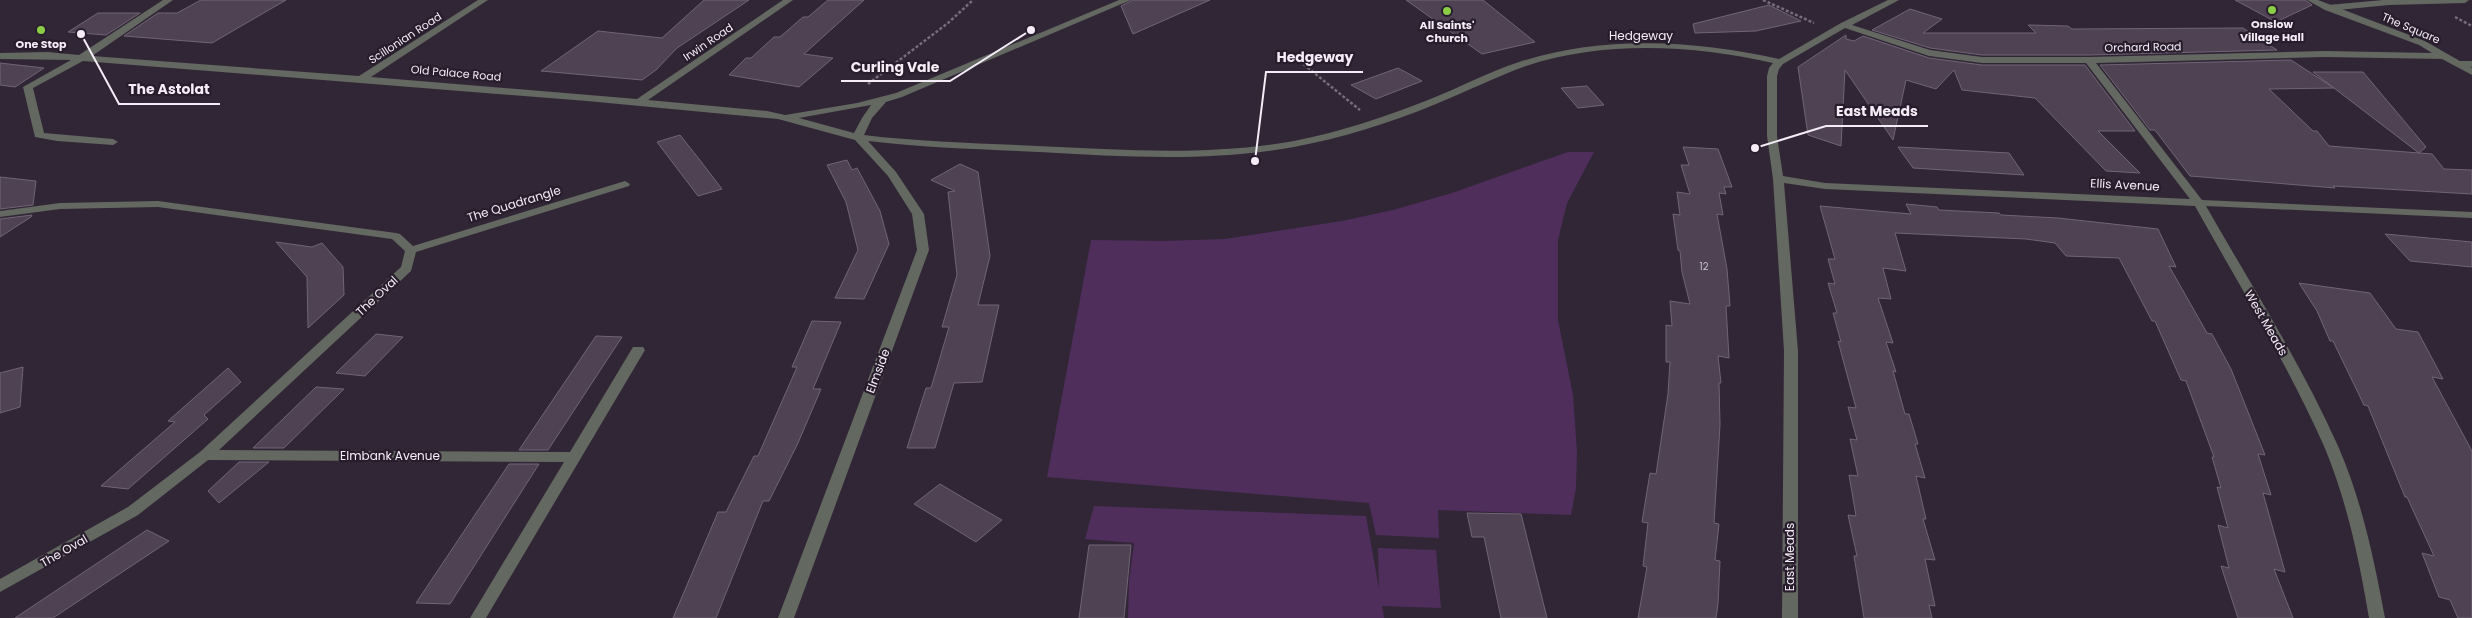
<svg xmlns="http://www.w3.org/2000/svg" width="2472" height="618" font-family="Poppins,sans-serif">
<rect width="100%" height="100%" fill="#312636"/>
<g fill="#4f2e5c">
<polygon points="1568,152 1594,152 1567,203 1558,240 1558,320 1573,395 1577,452 1576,488 1571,515 1438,510 1439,538 1376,535 1369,503 1047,477 1091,240 1161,241 1225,239 1342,221 1393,210 1452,193"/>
<polygon points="1094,506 1366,516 1379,589 1378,548 1436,550 1441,608 1382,606 1384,618 1128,618 1129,582 1134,543 1085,539"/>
</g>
<g fill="#4e4253" stroke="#706476">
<polygon points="201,0 286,0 212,43 124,36 158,13 177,13"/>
<polygon points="704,0 749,0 677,48 656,70 642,80 541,71 598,31 662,38"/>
<polygon points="828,0 864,0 804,54 833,58 799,87 729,75 746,58 751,58 774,37 780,37 803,17 808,17"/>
<polygon points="1133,0 1210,0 1133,34 1121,6"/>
<polygon points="1406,0 1483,0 1535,42 1482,54"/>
<polygon points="2235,0 2305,0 2312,5 2276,22"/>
<polygon points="1769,5 1801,21 1756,31 1695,33 1693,24"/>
<polygon points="1910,9 1942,19 1923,33 2036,33 2028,25 2068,26 2072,29 2243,28 2277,50 2089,55 1982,55 1930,48 1872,30"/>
<polygon points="98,13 140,13 106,35 68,32"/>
<polygon points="1846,35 1846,39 1854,41 1863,36 1929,58 1982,65 2085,65 2135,131 2098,131 2140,173 2106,171 2035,98 1962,90 1954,70 1936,89 1906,80 1893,140 1845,70 1841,146 1808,135 1798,67"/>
<polygon points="2291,60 2334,88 2269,89 2313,131 2317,131 2329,146 2432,154 2444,169 2472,170 2472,194 2333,186 2335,188 2190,176 2155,130 2150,130 2100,65"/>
<polygon points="0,63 44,68 15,87 0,85"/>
<polygon points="1398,68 1422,81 1376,99 1351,85"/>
<polygon points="2313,72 2363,72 2426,147 2419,153"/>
<polygon points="1587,86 1604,105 1578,108 1561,88"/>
<polygon points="680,135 699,159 722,189 698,196 657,142"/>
<polygon points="1683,147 1718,149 1732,187 1724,187 1726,194 1719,193 1723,215 1717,214 1727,269 1730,306 1726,306 1729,358 1718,356 1721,383 1719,383 1720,425 1714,523 1719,524 1715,560 1720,561 1718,604 1716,618 1638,618 1647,567 1643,566 1648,523 1642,522 1650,473 1656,474 1668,394 1670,362 1666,362 1666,325 1672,326 1670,301 1690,304 1682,272 1680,251 1678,250 1673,214 1680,215 1677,192 1690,194 1681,165 1689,165"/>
<polygon points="1898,147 2009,153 2024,175 1913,168"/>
<polygon points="847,160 852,170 857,168 880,211 889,244 864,299 835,298 858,250 846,202 827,165"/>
<polygon points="960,164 978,172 990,256 978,305 999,305 982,382 954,383 935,448 907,448 926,388 931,388 949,327 942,327 957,275 948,192 955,191 931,180"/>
<polygon points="0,177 36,181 33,205 0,209"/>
<polygon points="1906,204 1937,207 1939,210 1999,213 2001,215 2058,218 2158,229 2176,267 2169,266 2207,333 2212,334 2231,369 2265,455 2258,454 2271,495 2263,493 2285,572 2274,569 2293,618 2238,618 2221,566 2229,568 2218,525 2228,528 2217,487 2221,488 2212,457 2214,457 2186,381 2181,380 2155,321 2152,321 2119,258 2066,256 2055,243 2026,239 1895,233 1906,271 1883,268 1891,299 1878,298 1893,343 1886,342 1896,372 1893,371 1905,414 1909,414 1918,444 1915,444 1925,478 1916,476 1926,519 1923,519 1935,560 1925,559 1935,606 1929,605 1932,618 1864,618 1854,556 1857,556 1848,515 1856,516 1849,475 1858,476 1850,439 1857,440 1848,407 1856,408 1838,341 1841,342 1833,313 1837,313 1828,283 1835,284 1828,259 1835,259 1820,206 1911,214"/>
<polygon points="32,215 31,217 0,237 0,219"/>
<polygon points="2385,234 2472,242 2472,267 2410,261"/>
<polygon points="276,242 312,247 322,243 343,267 344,295 308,328 307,277"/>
<polygon points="2299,283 2370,293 2396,329 2418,332 2443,379 2432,377 2472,451 2472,618 2458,618 2450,600 2439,597 2422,553 2434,556 2407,497 2405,497 2368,406 2364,405 2333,341 2330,341 2317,311"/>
<polygon points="812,321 841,322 813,389 821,389 798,443 769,501 763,501 716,618 673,618 718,512 726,512 754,456 758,456 797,367 792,367"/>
<polygon points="376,334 403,337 365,376 336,373"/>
<polygon points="596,336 622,337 548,450 519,450"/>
<polygon points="23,367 20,407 0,413 0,373"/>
<polygon points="228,368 241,382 204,415 208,419 128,489 101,486 175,422 168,421"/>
<polygon points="316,387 344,389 284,448 253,448"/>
<polygon points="239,462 269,462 219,503 208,491"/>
<polygon points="509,464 539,464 450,604 416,603"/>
<polygon points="940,484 967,500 1002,520 976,542 914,504"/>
<polygon points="1467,513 1521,514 1547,618 1501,618 1484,537 1472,537"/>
<polygon points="147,530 169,541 53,618 15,618"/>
<polygon points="1089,545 1131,545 1124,618 1079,618"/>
</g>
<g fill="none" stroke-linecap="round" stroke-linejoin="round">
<g stroke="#766c7a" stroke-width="2.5" stroke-dasharray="3 2" stroke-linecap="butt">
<polyline points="1763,0 1814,23"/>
<polyline points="2455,17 2472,26"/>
<polyline points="1292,55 1360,110"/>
<polyline points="868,84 948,23 973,0"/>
</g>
<g fill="#636860" fill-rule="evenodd">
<polygon points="2383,0 2469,0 2465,3 2389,5 2328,11 2324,8 2328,5"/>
<polygon points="2460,61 2472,61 2472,67 2457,66 2457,62"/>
</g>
<g fill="#636860" fill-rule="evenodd">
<path d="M163 0H173L92 56 359 76 478 0H488L371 77 637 99 783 0H793L648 100 767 111 785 115 857 103 896 93 1119 0H1131L902 97 886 102 872 118 864 135C921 142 979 143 1037 146 1123 150 1209 156 1294 141 1340 132 1385 117 1428 100 1459 88 1488 72 1519 62 1602 35 1694 40 1779 59L1841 23 1888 0H1899L1852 25 1930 50 1982 57H2089L2325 51 2432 53 2419 45 2325 10 2307 0H2318L2425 41 2472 68V75L2442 59 2325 57 2096 63 2202 200 2472 212V218L2206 206C2251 285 2301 363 2338 446 2362 501 2374 559 2385 618H2369C2359 559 2347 501 2324 446 2287 363 2239 285 2195 206L1825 189 1784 183 1798 351V618H1782L1784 351 1773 179 1767 136V76L1769 68 1773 63C1694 45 1604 40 1526 66 1495 77 1466 92 1436 104 1390 123 1342 138 1294 147 1210 162 1124 157 1039 152 982 149 925 148 868 141L896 172 924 214 929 250 794 618H778L917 250 912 214 888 176 855 140 778 119 587 101 83 61 33 88 44 133 113 139 118 142 113 145 57 141 35 137 23 87 71 60 0 59V53L48 52 79 55ZM1845 28 1929 56 1982 63H2086L2190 199 1825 183 1783 176 1777 136V76L1779 69 1783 64ZM871 105 862 118 854 133 799 118Z"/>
<polygon points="625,181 630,184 629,186 416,252 411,271 219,450 570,452 633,347 643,347 645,350 486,618 470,618 564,462 208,460 138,515 0,592 0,579 128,507 200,452 401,267 405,251 392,239 158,207 60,209 0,217 0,211 60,203 158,201 396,233 400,234 413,246"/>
</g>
</g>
<g fill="#8bce46" stroke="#271d2c" stroke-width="2">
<circle cx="2272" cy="10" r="5"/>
<circle cx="1447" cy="11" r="5"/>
<circle cx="41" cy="30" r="5"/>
</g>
<g text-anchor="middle" stroke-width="4.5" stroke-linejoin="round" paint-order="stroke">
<g font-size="10" fill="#cac2ce">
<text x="1704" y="270">12</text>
</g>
<g font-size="11" font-weight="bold" fill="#f4edf7" stroke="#271d2c">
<text x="2272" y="28">Onslow<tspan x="2272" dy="13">Village Hall</tspan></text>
<text x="1447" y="29">All Saints'<tspan x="1447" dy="13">Church</tspan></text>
<text x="41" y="48">One Stop</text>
</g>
<g font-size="11" fill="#f4edf7" stroke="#271d2c">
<text transform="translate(2411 28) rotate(23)" y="4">The Square</text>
<text transform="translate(405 38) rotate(-33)" y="4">Scillonian Road</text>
<text transform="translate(708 42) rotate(-34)" y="4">Irwin Road</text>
<text transform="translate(2143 47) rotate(-1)" y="4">Orchard Road</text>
<text transform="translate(456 73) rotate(5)" y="4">Old Palace Road</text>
</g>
<g font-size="12" fill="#f4edf7" stroke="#271d2c">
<text x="1641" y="40">Hedgeway</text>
<text transform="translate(2125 185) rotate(3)" y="4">Ellis Avenue</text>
<text transform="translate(514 204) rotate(-17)" y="4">The Quadrangle</text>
<text transform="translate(377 296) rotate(-43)" y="4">The Oval</text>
<text transform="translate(2266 323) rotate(60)" y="4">West Meads</text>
<text transform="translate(878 371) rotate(-69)" y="4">Elmside</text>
<text x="390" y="460">Elmbank Avenue</text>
<text transform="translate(64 551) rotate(-30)" y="4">The Oval</text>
<text transform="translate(1790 557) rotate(-90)" y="4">East Meads</text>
</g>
</g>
<path fill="none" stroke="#f4edf7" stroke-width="2" d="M1255 161L1266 72H1363M1031 30L950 81H841M81 34L119 104H220M1755 148L1826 126H1928"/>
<g fill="#f4edf7" stroke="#271d2c" stroke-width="2">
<circle cx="1255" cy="161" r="5"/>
<circle cx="1031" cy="30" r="5"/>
<circle cx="81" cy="34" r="5"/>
<circle cx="1755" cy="148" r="5"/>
</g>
<g font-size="14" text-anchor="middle" font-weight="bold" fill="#f4edf7" stroke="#271d2c" stroke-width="4.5" stroke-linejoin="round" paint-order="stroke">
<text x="1315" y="62">Hedgeway</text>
<text x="895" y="72">Curling Vale</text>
<text x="169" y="94">The Astolat</text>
<text x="1877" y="116">East Meads</text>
</g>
</svg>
